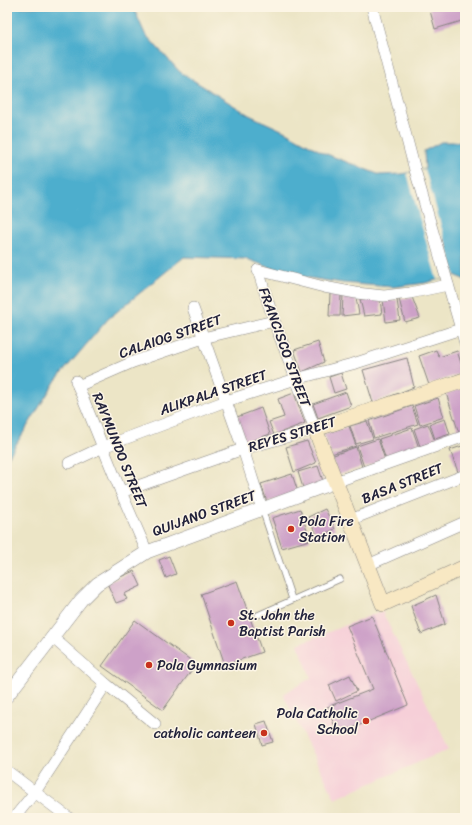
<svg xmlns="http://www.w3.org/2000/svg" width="472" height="825" font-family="Sriracha,sans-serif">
<rect width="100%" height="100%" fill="#fcf5e5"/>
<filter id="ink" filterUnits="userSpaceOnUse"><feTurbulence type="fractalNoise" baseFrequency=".025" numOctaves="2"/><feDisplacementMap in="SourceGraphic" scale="8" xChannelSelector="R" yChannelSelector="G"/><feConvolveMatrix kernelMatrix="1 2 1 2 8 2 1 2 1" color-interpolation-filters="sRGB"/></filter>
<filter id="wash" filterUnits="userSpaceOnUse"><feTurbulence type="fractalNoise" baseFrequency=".012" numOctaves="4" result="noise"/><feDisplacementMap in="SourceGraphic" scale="16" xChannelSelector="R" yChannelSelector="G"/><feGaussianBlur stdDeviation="0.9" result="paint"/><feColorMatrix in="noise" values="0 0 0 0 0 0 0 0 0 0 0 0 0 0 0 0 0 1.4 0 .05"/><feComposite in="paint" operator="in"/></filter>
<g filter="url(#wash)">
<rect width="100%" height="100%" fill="#ece5c6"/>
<polygon fill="#f6cfd8" points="382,611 449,749 335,799 283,694 311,678 298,644"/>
<polygon fill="#4eaecd" stroke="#386884" points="7,7 133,7 145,34 180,72 249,115 286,132 324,153 380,175 402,174 425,169 424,151 441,142 465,142 465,280 455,275 425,283 393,287 343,283 290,275 247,259 184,257 108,319 56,380 7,459"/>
<polygon fill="#ece5c6" points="425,169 455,275 437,280 407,173"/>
<g id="blocks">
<g fill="#cda1c8">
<polygon points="429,7 465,7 465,20 435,29"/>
<polygon points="330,293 341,295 340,316 329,316"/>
<polygon points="343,295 356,298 359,314 342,316"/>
<polygon points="412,297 420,318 405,322 399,299"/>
<polygon points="360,299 380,300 382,314 364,316"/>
<polygon points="383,300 397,300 400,320 386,322"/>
<polygon points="318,342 324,362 302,372 294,350"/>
<polygon points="436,350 439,357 457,351 464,372 429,385 419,356"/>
<polygon points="407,358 414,387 373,403 363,370"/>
<polygon points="341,373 346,389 334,393 329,377"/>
<polygon points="465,387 465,431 459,433 446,393"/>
<polygon points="346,392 351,406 318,418 313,404"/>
<polygon points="294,393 305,423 274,435 269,422 284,417 278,399"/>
<polygon points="438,398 444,417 420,425 414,406"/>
<polygon points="412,406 418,424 374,438 369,421"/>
<polygon points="261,408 270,434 246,443 237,417"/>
<polygon points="445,419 450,434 435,439 430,424"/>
<polygon points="367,421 373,439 356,444 350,426"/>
<polygon points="428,424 435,441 420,446 414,429"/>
<polygon points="349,426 356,446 331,454 324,434"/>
<polygon points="412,428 419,448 386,460 379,439"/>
<polygon points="378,439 385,460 364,467 357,446"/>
<polygon points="307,441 316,463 294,472 286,447"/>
<polygon points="465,445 465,469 458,472 450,450"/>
<polygon points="356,447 362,467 338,475 331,456"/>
<polygon points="318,466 324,484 304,491 298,472"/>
<polygon points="292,474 298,492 267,502 261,484"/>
<polygon points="300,509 310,540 282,548 272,518"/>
<polygon points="325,509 335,529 318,537 308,517"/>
<polygon points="169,556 176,574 166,578 159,560"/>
<polygon points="134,571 141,586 124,594 127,599 116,603 107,583"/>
<polygon points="237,581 262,652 225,665 201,594"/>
<polygon points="436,595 445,624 421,634 411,606"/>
<polygon points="372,616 408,705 338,734 327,707 373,689 347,626"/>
<polygon points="135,620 196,664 163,710 102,666"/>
<polygon points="350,675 357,691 336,701 329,685"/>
<polygon points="266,721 273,742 262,745 256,724"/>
</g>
</g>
</g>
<g filter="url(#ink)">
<use href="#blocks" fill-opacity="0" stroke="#878480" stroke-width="1"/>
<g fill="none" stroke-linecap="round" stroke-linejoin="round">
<defs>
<g id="service">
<polyline points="262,509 292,599"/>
<polyline points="258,615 340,579"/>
</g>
<g id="minor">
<polyline points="372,7 415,170 465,343"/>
<polyline points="258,270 324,287 356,293 384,296 410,293 448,285"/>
<polyline points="193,308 243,449 262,509"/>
<polyline points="76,381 121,492 147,552"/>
<polyline points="78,386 133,362 203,338 274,321"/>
<polyline points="69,463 103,447 226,401 296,379 356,363 461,329"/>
<polyline points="335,482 465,436"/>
<polyline points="121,492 243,449 315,429 274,321 258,270"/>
<polyline points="350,520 465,475"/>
<polyline points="368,565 465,522"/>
<polyline points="52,637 106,684 155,724"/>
<polyline points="7,771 69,818"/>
<polyline points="14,818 35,792 106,684"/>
</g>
<polyline id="tertiary" points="7,696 81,600 97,584 147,552 335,482"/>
<polyline id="secondary" points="465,380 315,429 383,604 465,567"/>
</defs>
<use href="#service" stroke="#878480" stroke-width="7"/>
<use href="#minor" stroke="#878480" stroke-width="12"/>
<use href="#tertiary" stroke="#878480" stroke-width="14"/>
<use href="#secondary" stroke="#878480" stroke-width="16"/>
<use href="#service" stroke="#fff" stroke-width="5.5"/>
<use href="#minor" stroke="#fff" stroke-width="11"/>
<use href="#tertiary" stroke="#fff" stroke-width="13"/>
<use href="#secondary" stroke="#f8e8c3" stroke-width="15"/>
</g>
</g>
<g fill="#c8321e" stroke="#fcf5e5" stroke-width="1.5">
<circle cx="291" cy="529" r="4"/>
<circle cx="231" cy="623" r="4"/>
<circle cx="149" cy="665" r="4"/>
<circle cx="366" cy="721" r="4"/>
<circle cx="264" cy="733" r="4"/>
</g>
<g text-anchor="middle" stroke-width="3" stroke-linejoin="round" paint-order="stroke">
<g font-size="14" fill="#22223b" stroke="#fcf5e5">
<text transform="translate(170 336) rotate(-19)" y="5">CALAIOG STREET</text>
<text transform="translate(285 347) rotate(70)" y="5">FRANCISCO STREET</text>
<text transform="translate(213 392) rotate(-19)" y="5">ALIKPALA STREET</text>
<text transform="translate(292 434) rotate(-17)" y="5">REYES STREET</text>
<text transform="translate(120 450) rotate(68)" y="5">RAYMUNDO STREET</text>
<text transform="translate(402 483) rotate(-22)" y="5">BASA STREET</text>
<text transform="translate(204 513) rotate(-20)" y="5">QUIJANO STREET</text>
</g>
<g font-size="14" fill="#22223b" stroke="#fcf5e5" text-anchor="start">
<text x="299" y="526">Pola Fire<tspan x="299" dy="16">Station</tspan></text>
<text x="239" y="620">St. John the<tspan x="239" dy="16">Baptist Parish</tspan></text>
<text x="157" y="670">Pola Gymnasium</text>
<text x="358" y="718" text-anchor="end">Pola Catholic<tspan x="358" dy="16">School</tspan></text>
<text x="256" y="738" text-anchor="end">catholic canteen</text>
</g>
</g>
<rect width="472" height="825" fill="none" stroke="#fcf5e5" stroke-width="24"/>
</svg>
